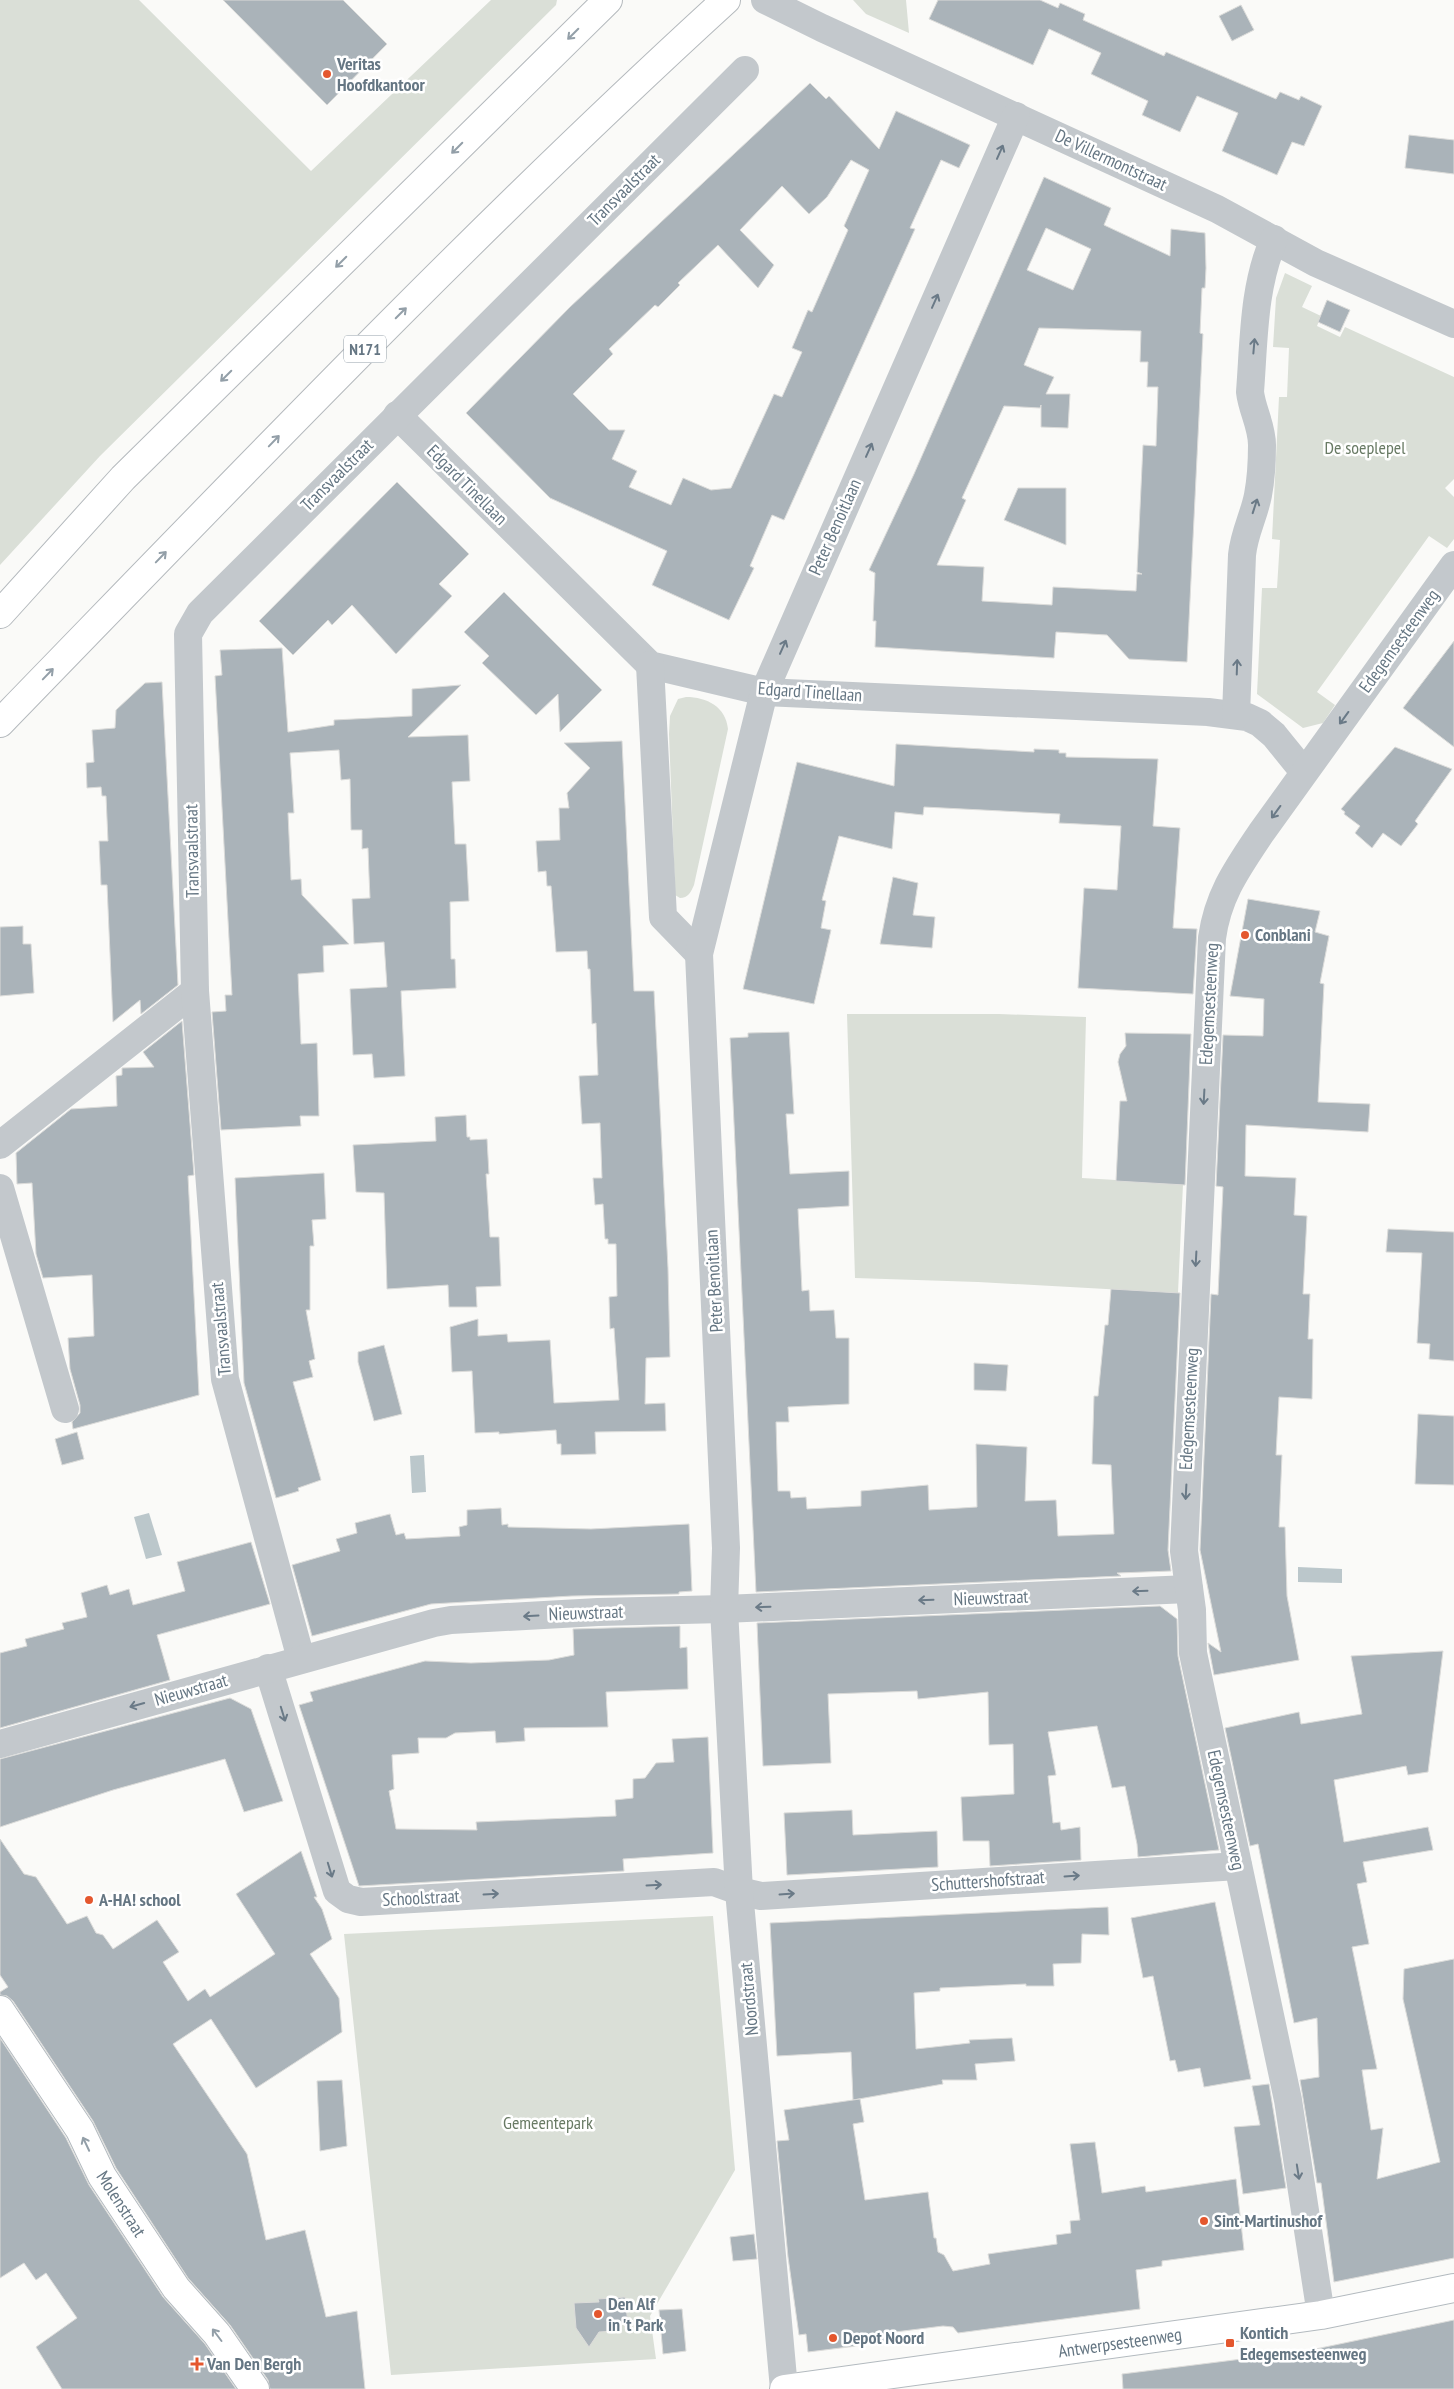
<svg xmlns="http://www.w3.org/2000/svg" width="1454" height="2389" font-family="'PT Sans Narrow',sans-serif">
<rect width="100%" height="100%" fill="#fafaf8"/>
<g fill="#dadfd7">
<polygon points="0,0 139,0 311,171 491,0 557,0 556,5 100,456 0,565"/>
<polygon points="853,0 906,0 909,33 866,14"/>
<polygon points="1285,273 1312,286 1302,307 1321,316 1317,326 1340,337 1345,327 1454,377 1454,479 1445,488 1454,497 1454,539 1447,548 1429,536 1317,692 1335,705 1323,723 1303,728 1257,694 1262,588 1277,588 1280,540 1272,539 1279,397 1287,397 1289,348 1273,347 1276,298"/>
<path d="M686 697C707 697 726 707 728 729L694 885C691 892 688 898 680 898L675 895V890L669 734 670 716 678 699Z"/>
<polygon points="847,1014 999,1014 1086,1017 1082,1178 1183,1184 1178,1293 978,1282 855,1278"/>
<polygon points="713,1916 735,2170 650,2316 656,2359 391,2375 344,1934"/>
</g>
<g fill="#bbc7cb">
<polygon points="424,1455 426,1492 412,1493 410,1456"/>
<polygon points="149,1513 162,1555 146,1559 134,1517"/>
<polygon points="1298,1567 1342,1569 1342,1583 1298,1582"/>
</g>
<g fill="#aab3b9" stroke="#dcdcda" fill-rule="evenodd">
<polygon points="223,0 343,0 387,44 327,105"/>
<polygon points="938,0 1040,0 1058,8 1060,3 1085,14 1083,20 1164,56 1166,52 1276,99 1280,92 1299,100 1301,96 1322,106 1304,146 1292,142 1277,175 1222,151 1238,113 1197,96 1180,132 1142,115 1148,101 1091,74 1101,53 1049,29 1033,65 929,19"/>
<polygon points="1241,5 1254,30 1232,41 1219,16"/>
<path d="M810 83 826 99 829 96 879 149 896 111 970 145 959 168 941 160 910 228 915 229 784 520 772 515 750 566 754 568 729 620 652 585 667 551 550 498 466 413 570 307ZM851 160 869 170 844 226 848 230 812 312 808 310 792 348 802 352 782 397 774 394 731 488 711 490 683 478 671 505 629 487 637 471 612 459 625 430H609L573 394 613 354 609 349 655 305 658 307 680 285 678 283 718 245 758 288 774 265 740 230 782 186 809 214 827 197Z"/>
<polygon points="1409,135 1454,140 1454,174 1405,168"/>
<path d="M1044 177 1111 208 1104 225 1170 256 1171 229 1205 233 1206 268 1205 288H1202L1200 333 1203 334 1187 662 1129 659 1107 635 1056 632 1054 658 875 647 876 621H873L875 573 869 570 914 474ZM1046 228 1091 249 1073 290 1027 270ZM1039 328 1141 331 1140 362H1148L1147 387H1158L1156 446 1143 445 1137 572 1142 574H1137L1136 591 1053 587 1052 605 982 601 984 567 937 565 966 500 962 498 1004 406 1040 408 1041 405V427L1068 428 1070 394H1046L1054 377 1024 365Z"/>
<polygon points="1327,300 1350,310 1340,332 1318,322"/>
<polygon points="397,482 469,554 439,584 452,596 396,654 352,605 332,625 328,620 293,655 259,621"/>
<polygon points="1018,488 1066,488 1066,545 1004,520"/>
<polygon points="504,592 602,690 560,732 558,694 536,715 482,663 489,656 464,632"/>
<polygon points="1454,641 1454,747 1403,708"/>
<polygon points="282,648 288,732 334,725 334,720 412,716 412,689 461,685 408,737 468,735 470,781 452,782 455,844 466,844 469,901 450,902 451,959 455,959 456,988 401,991 405,1076 374,1078 372,1054 353,1055 350,989 387,987 384,942 354,944 352,899 370,898 369,875 368,848 362,849 362,830 351,830 350,779 341,780 339,750 290,753 294,813 288,813 291,880 301,879 302,895 349,944 323,946 324,972 298,974 301,1044 317,1043 319,1116 300,1116 301,1126 221,1130 212,1012 226,1011 225,995 232,995 215,676 222,675 220,650"/>
<polygon points="162,682 178,985 141,1014 140,1000 113,1022 107,885 101,885 99,841 108,841 106,796 102,796 101,787 87,788 86,763 94,762 92,730 115,728 116,710 145,683"/>
<polygon points="622,741 634,991 654,991 668,1268 670,1357 646,1358 645,1404 665,1403 666,1431 595,1432 596,1454 561,1455 561,1444 557,1444 556,1430 499,1434 499,1432 475,1433 472,1371 452,1372 450,1327 478,1319 478,1336 507,1334 508,1342 550,1340 554,1403 619,1400 614,1328 610,1329 609,1297 617,1296 616,1244 608,1244 608,1239 605,1239 603,1204 595,1205 593,1178 602,1178 600,1123 582,1124 579,1076 598,1075 596,1023 592,1024 590,969 588,969 587,951 556,952 551,886 547,886 546,871 538,872 536,841 560,840 559,808 569,808 567,793 590,768 564,743"/>
<polygon points="896,744 1034,752 1034,749 1059,750 1059,753 1066,753 1066,757 1158,759 1153,826 1180,828 1173,928 1197,929 1193,994 1078,988 1084,888 1117,890 1121,826 1059,823 1060,814 924,807 923,815 895,812 892,849 839,836 822,900 826,901 821,928 831,930 814,1004 743,989 797,762 894,786"/>
<polygon points="1395,747 1452,769 1415,821 1418,824 1401,846 1383,833 1372,848 1355,833 1360,826 1344,814 1345,812 1341,809"/>
<polygon points="893,877 918,883 913,915 935,917 932,948 880,944"/>
<polygon points="1248,899 1320,911 1315,932 1329,936 1320,983 1324,984 1318,1102 1370,1104 1368,1132 1246,1125 1245,1176 1296,1178 1294,1215 1307,1216 1303,1294 1310,1294 1308,1339 1313,1339 1312,1399 1279,1397 1276,1455 1282,1455 1279,1527 1285,1527 1287,1596 1299,1660 1214,1675 1208,1643 1221,1652 1200,1550 1211,1294 1218,1295 1223,1187 1216,1186 1223,1036 1223,1035 1263,1036 1264,999 1230,996"/>
<polygon points="23,926 23,944 31,944 34,993 0,996 0,927"/>
<polygon points="182,1021 194,1175 188,1176 199,1395 73,1429 72,1422 80,1413 80,1405 70,1369 68,1338 94,1336 92,1275 43,1278 36,1254 32,1183 17,1184 16,1153 71,1109 117,1106 116,1076 122,1075 122,1068 154,1067 143,1052"/>
<polygon points="789,1032 794,1114 786,1114 790,1174 849,1171 849,1206 798,1209 802,1291 809,1290 810,1311 834,1310 836,1338 849,1338 849,1404 788,1407 789,1422 776,1422 778,1491 790,1491 791,1498 806,1497 807,1509 861,1506 861,1491 928,1485 929,1510 977,1507 976,1444 1027,1447 1025,1501 1056,1500 1058,1536 1114,1534 1111,1465 1092,1464 1094,1396 1098,1396 1105,1325 1108,1325 1111,1289 1180,1293 1168,1550 1171,1571 1117,1573 1121,1576 756,1592 730,1038 748,1037 748,1033"/>
<polygon points="1125,1033 1191,1034 1185,1185 1116,1181 1120,1101 1127,1101 1118,1062 1120,1054 1126,1046"/>
<polygon points="466,1115 467,1137 470,1137 470,1140 487,1139 489,1174 486,1174 490,1237 499,1237 501,1286 476,1287 477,1307 449,1307 448,1285 387,1289 384,1193 356,1192 353,1145 436,1141 435,1117"/>
<polygon points="324,1173 326,1219 312,1220 314,1246 310,1246 310,1310 306,1310 315,1359 309,1361 313,1377 293,1382 321,1480 298,1488 299,1491 276,1498 244,1383 235,1178"/>
<polygon points="1388,1229 1454,1232 1454,1361 1429,1359 1430,1344 1417,1343 1422,1253 1386,1252"/>
<polygon points="384,1345 402,1414 374,1421 358,1362 358,1352"/>
<polygon points="974,1363 1008,1365 1006,1391 974,1390"/>
<polygon points="1418,1414 1454,1416 1454,1485 1415,1484"/>
<polygon points="77,1432 84,1459 62,1465 55,1439"/>
<polygon points="501,1508 502,1525 508,1524 508,1527 591,1529 689,1524 692,1591 679,1592 679,1594 572,1596 431,1604 312,1636 292,1565 340,1551 336,1539 357,1533 355,1523 390,1514 396,1535 404,1533 406,1539 460,1536 459,1527 467,1525 467,1510"/>
<polygon points="251,1542 270,1604 157,1635 170,1680 0,1728 0,1653 27,1646 25,1639 64,1629 62,1623 87,1617 81,1593 107,1585 110,1595 129,1589 133,1605 185,1591 177,1562"/>
<polygon points="1160,1606 1177,1619 1178,1656 1219,1850 1138,1857 1137,1844 1125,1786 1112,1788 1097,1726 1048,1732 1056,1775 1048,1776 1053,1823 1060,1822 1061,1830 1080,1827 1081,1860 990,1866 989,1841 963,1841 961,1797 1014,1794 1013,1744 989,1745 988,1692 918,1699 917,1691 828,1694 831,1763 763,1766 757,1623"/>
<polygon points="680,1626 680,1648 687,1647 688,1689 606,1692 608,1727 524,1728 525,1741 496,1743 495,1731 455,1733 446,1738 418,1738 419,1753 392,1755 394,1789 389,1791 396,1829 477,1830 476,1822 616,1816 615,1800 633,1798 633,1779 645,1778 656,1763 674,1762 672,1739 708,1737 713,1853 623,1859 624,1871 359,1886 299,1705 313,1701 310,1692 425,1661 471,1663 549,1660 574,1655 573,1629"/>
<polygon points="1443,1651 1428,1772 1408,1775 1406,1766 1334,1780 1344,1842 1428,1827 1433,1850 1363,1862 1367,1882 1357,1884 1369,1944 1352,1947 1377,2069 1362,2070 1371,2130 1383,2128 1377,2179 1440,2162 1403,1999 1404,1969 1454,1959 1454,2258 1334,2282 1321,2183 1317,2183 1300,2080 1319,2077 1317,2018 1294,2023 1258,1844 1250,1846 1225,1728 1299,1712 1301,1724 1362,1714 1351,1656"/>
<polygon points="230,1698 251,1709 283,1801 244,1812 225,1759 113,1790 0,1827 0,1759"/>
<polygon points="852,1810 853,1835 937,1831 938,1867 787,1875 784,1813"/>
<polygon points="0,1839 24,1874 36,1877 67,1924 87,1916 96,1933 103,1935 113,1949 157,1920 179,1952 163,1962 188,2001 205,1989 210,1997 275,1954 236,1894 301,1851 317,1897 314,1897 322,1909 332,1939 310,1954 339,1998 342,2032 256,2088 211,2019 173,2044 247,2154 266,2240 305,2230 326,2317 357,2311 365,2389 270,2389 268,2380 230,2325 188,2278 116,2168 93,2121 13,2001 7,1996 0,1995 0,1992 8,1987 0,1975"/>
<polygon points="1215,1902 1251,2079 1204,2087 1200,2068 1178,2072 1175,2060 1170,2061 1153,1976 1143,1978 1131,1918"/>
<polygon points="1108,1907 1109,1935 1082,1934 1081,1963 1053,1964 1054,1986 1026,1986 1026,1984 940,1988 940,1991 914,1993 916,2049 970,2043 969,2040 1012,2038 1015,2061 975,2064 977,2080 942,2080 943,2084 853,2100 851,2052 777,2056 770,1923"/>
<polygon points="0,2038 66,2138 89,2185 163,2297 205,2344 236,2389 62,2389 36,2347 77,2318 46,2273 36,2280 24,2263 0,2278"/>
<polygon points="342,2080 347,2146 320,2151 317,2081"/>
<polygon points="1269,2084 1286,2188 1243,2194 1234,2127 1260,2125 1252,2086"/>
<polygon points="860,2099 864,2122 853,2124 865,2200 928,2192 934,2238 936,2238 938,2252 944,2255 953,2271 990,2264 988,2254 1057,2244 1056,2235 1071,2233 1070,2221 1080,2220 1070,2144 1095,2142 1102,2193 1145,2186 1146,2192 1236,2179 1244,2250 1162,2261 1162,2266 1136,2270 1140,2309 958,2333 953,2327 943,2326 887,2333 889,2342 808,2352 806,2334 799,2335 788,2257 777,2141 789,2140 784,2110"/>
<polygon points="754,2234 757,2259 733,2261 730,2237"/>
<polygon points="625,2297 628,2324 614,2325 614,2331 599,2332 589,2347 576,2328 574,2303 599,2302 598,2299"/>
<polygon points="682,2309 686,2351 663,2354 659,2310"/>
<polygon points="1454,2320 1454,2389 1123,2389 1122,2374 1306,2351"/>
</g>
<g fill="none" stroke-linecap="round" stroke-linejoin="round">
<defs>
<g id="secondary">
<polyline points="0,2010 80,2130 102,2176 176,2288 217,2334 255,2389"/>
<polyline points="784,2389 1321,2315 1454,2288"/>
</g>
<g id="highway">
<polyline points="0,614 123,478 608,0"/>
<path d="M0 723C238 478 474 230 726 0"/>
</g>
</defs>
<use href="#secondary" stroke="#b3babf" stroke-width="30"/>
<use href="#highway" stroke="#b4b9bd" stroke-width="30"/>
<g stroke="#c3c8cc" stroke-width="28">
<polyline points="765,0 822,28 1217,209 1316,263 1454,324"/>
<polyline points="397,415 650,665 764,692 1208,712 1247,717 1260,723 1274,735 1304,772"/>
<polyline points="650,665 663,917 699,954"/>
<path d="M1236 715 1242 555C1244 533 1254 516 1258 495 1261 479 1262 461 1262 445 1262 426 1252 410 1250 392 1254 341 1253 287 1274 239"/>
<polyline points="0,1145 195,991"/>
<polyline points="0,1188 65,1409"/>
<polyline points="301,1659 225,1379 195,991 188,634 200,613 745,70"/>
<polyline points="268,1668 337,1891 348,1899 361,1902 714,1882 739,1891 761,1896 1238,1866"/>
<polyline points="0,1744 434,1623 451,1620 598,1612 724,1609 1189,1589"/>
<path d="M1321 2315 1288 2100 1193 1653 1192 1610 1184 1551 1212 938C1218 895 1237 869 1261 833L1454 565"/>
<polyline points="784,2389 739,1891 724,1609 726,1548 699,954 764,692 1016,116"/>
</g>
<use href="#secondary" stroke="#fff" stroke-width="28"/>
<use href="#highway" stroke="#fff" stroke-width="28"/>
</g>
<defs><path id="oneway-shaft" d="M-6 0H5M1.5-3L5.5 0L1.5 3" fill="none" stroke-width="1.6" stroke-linecap="round" stroke-linejoin="round" transform="scale(1.25)"/></defs>
<g stroke="#939fa8">
<use href="#oneway-shaft" transform="translate(573 34) rotate(135)"/>
<use href="#oneway-shaft" transform="translate(457 148) rotate(135)"/>
<use href="#oneway-shaft" transform="translate(341 262) rotate(135)"/>
<use href="#oneway-shaft" transform="translate(401 313) rotate(-45)"/>
<use href="#oneway-shaft" transform="translate(226 376) rotate(135)"/>
<use href="#oneway-shaft" transform="translate(274 441) rotate(-46)"/>
<use href="#oneway-shaft" transform="translate(161 557) rotate(-46)"/>
<use href="#oneway-shaft" transform="translate(48 674) rotate(-46)"/>
<use href="#oneway-shaft" transform="translate(86 2144) rotate(-115)"/>
<use href="#oneway-shaft" transform="translate(217 2335) rotate(-127)"/>
</g>
<g stroke="#6a7a87">
<use href="#oneway-shaft" transform="translate(1000 152) rotate(-66)"/>
<use href="#oneway-shaft" transform="translate(935 301) rotate(-66)"/>
<use href="#oneway-shaft" transform="translate(1254 346) rotate(-85)"/>
<use href="#oneway-shaft" transform="translate(869 450) rotate(-66)"/>
<use href="#oneway-shaft" transform="translate(1255 506) rotate(-72)"/>
<use href="#oneway-shaft" transform="translate(783 647) rotate(-66)"/>
<use href="#oneway-shaft" transform="translate(1237 667) rotate(-88)"/>
<use href="#oneway-shaft" transform="translate(1344 718) rotate(126)"/>
<use href="#oneway-shaft" transform="translate(1276 812) rotate(126)"/>
<use href="#oneway-shaft" transform="translate(1204 1097) rotate(93)"/>
<use href="#oneway-shaft" transform="translate(1196 1259) rotate(93)"/>
<use href="#oneway-shaft" transform="translate(1186 1492) rotate(93)"/>
<use href="#oneway-shaft" transform="translate(1140 1591) rotate(178)"/>
<use href="#oneway-shaft" transform="translate(926 1600) rotate(178)"/>
<use href="#oneway-shaft" transform="translate(763 1607) rotate(178)"/>
<use href="#oneway-shaft" transform="translate(531 1616) rotate(177)"/>
<use href="#oneway-shaft" transform="translate(137 1705) rotate(164)"/>
<use href="#oneway-shaft" transform="translate(283 1714) rotate(73)"/>
<use href="#oneway-shaft" transform="translate(330 1870) rotate(73)"/>
<use href="#oneway-shaft" transform="translate(1072 1876) rotate(-4)"/>
<use href="#oneway-shaft" transform="translate(654 1885) rotate(-3)"/>
<use href="#oneway-shaft" transform="translate(491 1894) rotate(-3)"/>
<use href="#oneway-shaft" transform="translate(787 1894) rotate(-4)"/>
<use href="#oneway-shaft" transform="translate(1298 2172) rotate(81)"/>
</g>
<g fill="#e4572e" stroke="#fff" stroke-width="2">
<circle cx="327" cy="74" r="5"/>
<circle cx="1245" cy="935" r="5"/>
<circle cx="89" cy="1900" r="5"/>
<circle cx="1204" cy="2221" r="5"/>
<circle cx="598" cy="2314" r="5"/>
<circle cx="833" cy="2338" r="5"/>
<rect x="1225" y="2338" width="10" height="10" rx="2.5"/>
<path d="M194.5 2356.5h5v5h5v5h-5v5h-5v-5h-5v-5h5z"/>
</g>
<g text-anchor="middle" stroke-width="5" stroke-linejoin="round" paint-order="stroke">
<rect fill="#fff" stroke="#939fa8" stroke-width="1" x="344" y="335.5" width="42" height="27" rx="4"/>
<g font-size="16" font-weight="bold" fill="#657683">
<text x="365" y="355">N171</text>
</g>
<g font-size="18" font-weight="bold" fill="#657683" stroke="#fff" text-anchor="start">
<text x="337" y="70">Veritas<tspan x="337" dy="21">Hoofdkantoor</tspan></text>
<text x="1255" y="941">Conblani</text>
<text x="99" y="1906">A-HA! school</text>
<text x="1214" y="2227">Sint-Martinushof</text>
<text x="608" y="2310">Den Alf<tspan x="608" dy="21">in 't Park</tspan></text>
<text x="1240" y="2339">Kontich<tspan x="1240" dy="21">Edegemsesteenweg</tspan></text>
<text x="843" y="2344">Depot Noord</text>
<text x="207" y="2370">Van Den Bergh</text>
</g>
<g font-size="18" fill="#657683" stroke="#fff">
<text transform="translate(1111 160) rotate(25)" y="6">De Villermontstraat</text>
<text transform="translate(624 190) rotate(-45)" y="6">Transvaalstraat</text>
<text transform="translate(337 475) rotate(-45)" y="6">Transvaalstraat</text>
<text transform="translate(467 485) rotate(45)" y="6">Edgard Tinellaan</text>
<text transform="translate(835 527) rotate(-66)" y="6">Peter Benoitlaan</text>
<text transform="translate(1399 641) rotate(-54)" y="6">Edegemsesteenweg</text>
<text transform="translate(810 692) rotate(4)" y="6">Edgard Tinellaan</text>
<text transform="translate(192 851) rotate(-91)" y="6">Transvaalstraat</text>
<text transform="translate(1209 1004) rotate(-87)" y="6">Edegemsesteenweg</text>
<text transform="translate(714 1281) rotate(-93)" y="6">Peter Benoitlaan</text>
<text transform="translate(221 1329) rotate(-95)" y="6">Transvaalstraat</text>
<text transform="translate(1189 1409) rotate(-87)" y="6">Edegemsesteenweg</text>
<text transform="translate(991 1598) rotate(-2)" y="6">Nieuwstraat</text>
<text transform="translate(586 1613) rotate(-2)" y="6">Nieuwstraat</text>
<text transform="translate(191 1690) rotate(-16)" y="6">Nieuwstraat</text>
<text transform="translate(1226 1810) rotate(78)" y="6">Edegemsesteenweg</text>
<text transform="translate(988 1881) rotate(-4)" y="6">Schuttershofstraat</text>
<text transform="translate(421 1898) rotate(-3)" y="6">Schoolstraat</text>
<text transform="translate(749 1999) rotate(-95)" y="6">Noordstraat</text>
<text transform="translate(121 2204) rotate(57)" y="6">Molenstraat</text>
<text transform="translate(1120 2343) rotate(-8)" y="6">Antwerpsesteenweg</text>
</g>
<g font-size="18" fill="#687a64" stroke="#fff">
<text x="1365" y="454">De soeplepel</text>
<text x="548" y="2129">Gemeentepark</text>
</g>
</g>
</svg>
